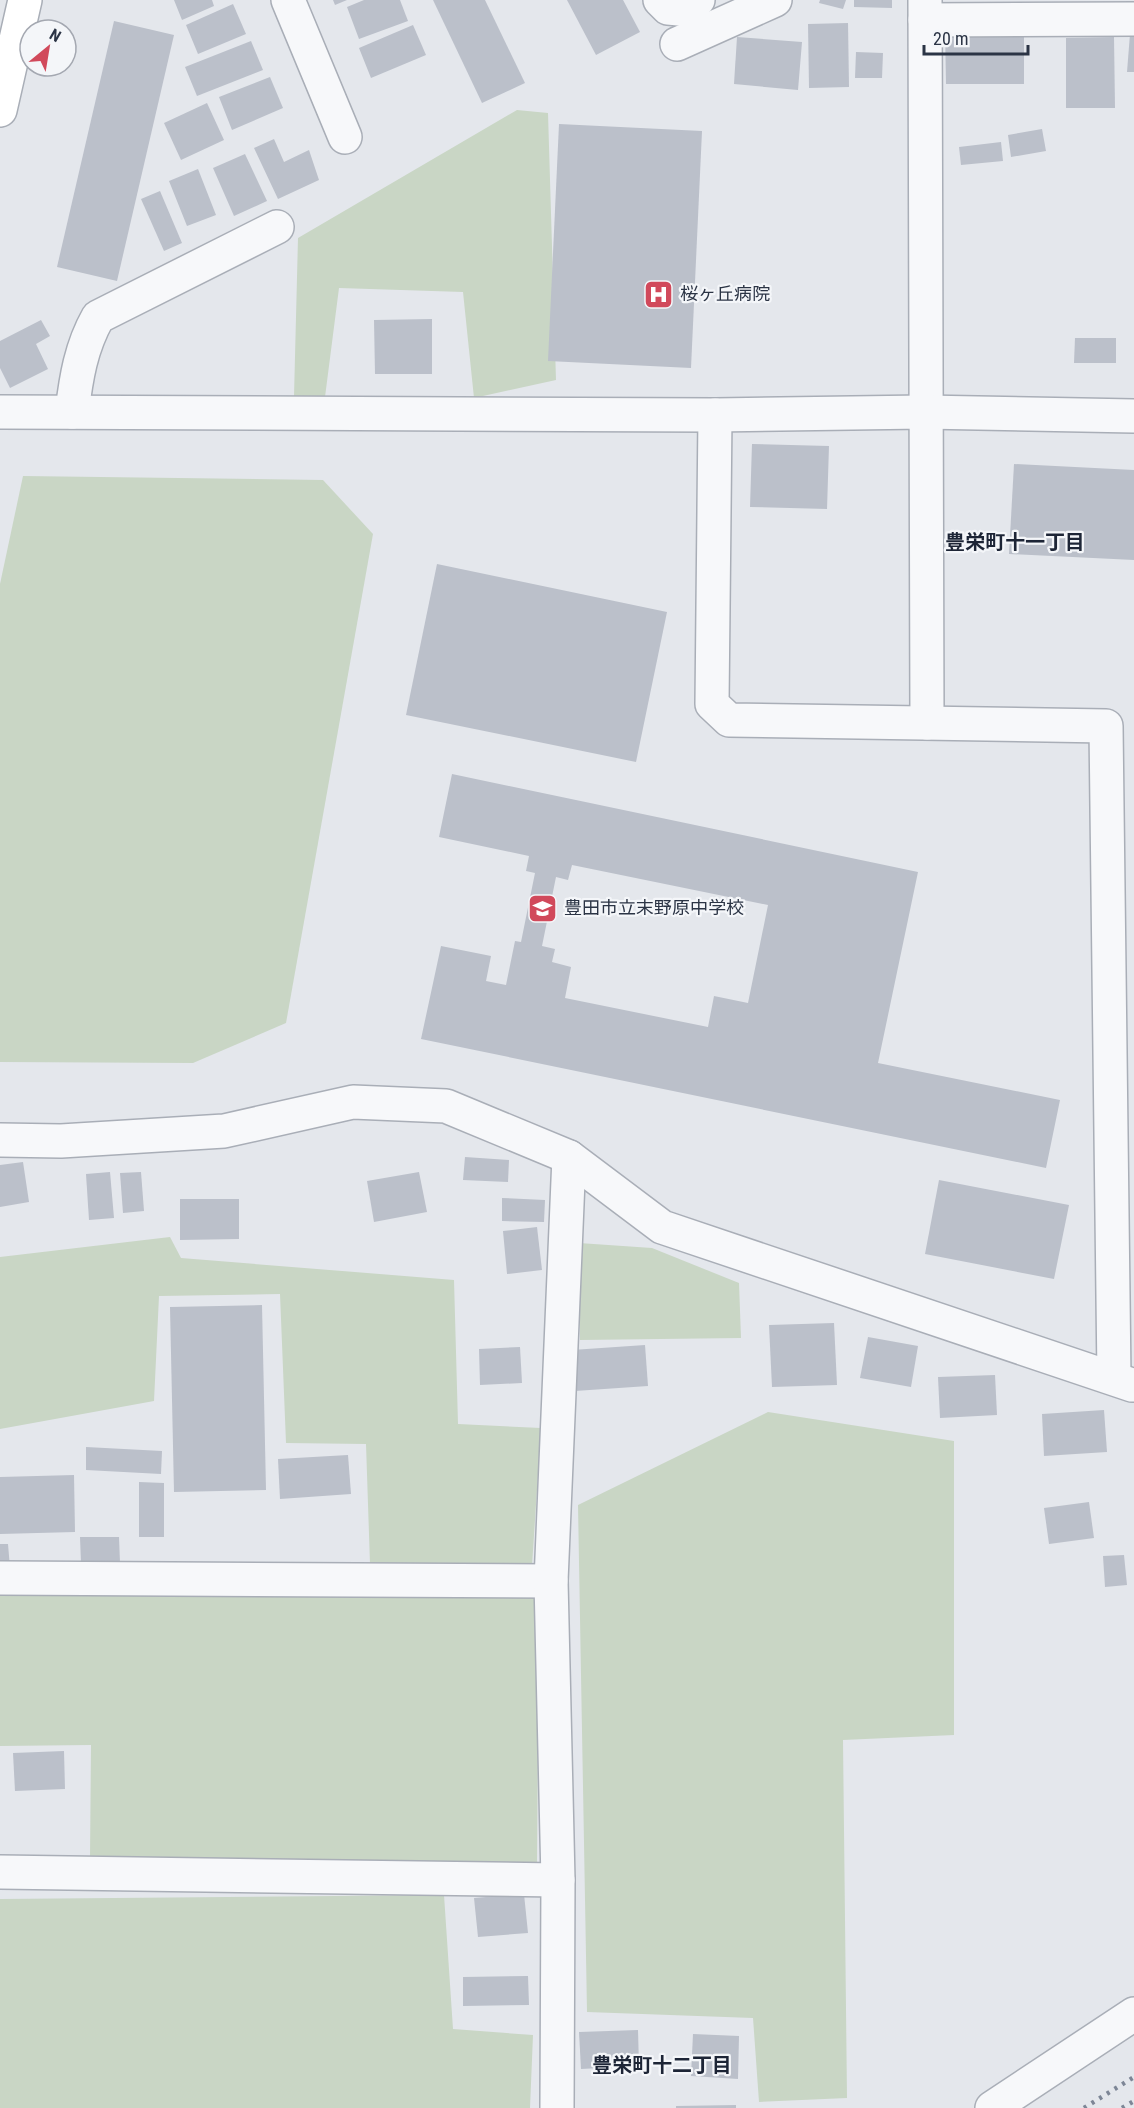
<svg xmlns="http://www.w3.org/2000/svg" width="1134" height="2108" font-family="'Roboto Condensed','Noto Sans JP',sans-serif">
<rect width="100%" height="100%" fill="#e4e7ec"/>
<g fill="#c9d6c5">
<polygon points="517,110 548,113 556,380 474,398 463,292 339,288 325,397 294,396 298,238"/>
<polygon points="23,476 323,480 373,534 286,1023 193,1063 0,1062 0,584"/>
<polygon points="170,1237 181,1258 454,1280 458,1424 541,1428 532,1566 370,1564 366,1444 286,1443 280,1294 159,1296 154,1401 0,1429 0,1257"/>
<polygon points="579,1243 652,1248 739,1283 741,1338 580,1340"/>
<polygon points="768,1412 954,1441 954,1735 843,1740 847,2098 759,2102 753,2018 587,2012 578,1505"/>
<polygon points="0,1588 539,1590 537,1868 90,1859 91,1745 0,1746"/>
<polygon points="444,1895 453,2029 533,2035 530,2108 0,2108 0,1899"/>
</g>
<g fill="#bbc0ca" fill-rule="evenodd">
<polygon points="174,0 212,0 214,6 182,20"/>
<polygon points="333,0 347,0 335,5"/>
<polygon points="364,0 400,0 408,21 359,39 347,7"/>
<polygon points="433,0 485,0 525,83 482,103"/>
<polygon points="567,0 623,0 640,32 596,55"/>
<polygon points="820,0 846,0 843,9 819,3"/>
<polygon points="854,0 892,0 892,8 854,7"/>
<polygon points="233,4 246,34 198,54 186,25"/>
<polygon points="114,21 174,35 117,281 57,267"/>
<polygon points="848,23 849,87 809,88 808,24"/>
<polygon points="413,25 426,55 371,78 359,48"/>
<polygon points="945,29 1024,29 1024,84 946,84"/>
<polygon points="1130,34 1134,34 1134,72 1127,72"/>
<polygon points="737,37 802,42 798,90 734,84"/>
<polygon points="1114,37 1115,108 1066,108 1066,38"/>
<polygon points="251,41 263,70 197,96 185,67"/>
<polygon points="856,52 883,53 882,78 855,78"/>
<polygon points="270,77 283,108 232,130 219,97"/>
<polygon points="207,103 224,140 181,160 164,123"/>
<polygon points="559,124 702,131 691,368 548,361"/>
<polygon points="1042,129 1046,151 1011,157 1008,135"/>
<polygon points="274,139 284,162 309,150 319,180 278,199 254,148"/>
<polygon points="1001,142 1003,161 961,165 959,147"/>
<polygon points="245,154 267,201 234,216 213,168"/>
<polygon points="198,169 216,215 187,226 169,181"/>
<polygon points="160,191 182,243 164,251 141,199"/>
<polygon points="432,319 432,374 375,374 374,320"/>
<polygon points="41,320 50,336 36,344 48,369 10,388 0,368 0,341"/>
<polygon points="1075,338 1116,338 1116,363 1074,363"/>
<polygon points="752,444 829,446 827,509 750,507"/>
<polygon points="1014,464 1134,470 1134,560 1009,554"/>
<polygon points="437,564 667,612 636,762 406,715"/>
<path d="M452 774 918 872 878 1063 1060 1100 1046 1168 421 1039 441 946 491 956 486 981 506 985 515 941 521 942 535 873 526 871 529 856 439 837ZM572 865 768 905 748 1003 714 996 708 1027 565 998 571 967 552 962 555 949 542 946 556 877 568 880Z"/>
<polygon points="465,1157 509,1160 508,1182 463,1180"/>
<polygon points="23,1162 29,1202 0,1207 0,1165"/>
<polygon points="110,1172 114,1218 89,1220 86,1174"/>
<polygon points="141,1172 144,1211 123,1213 120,1173"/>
<polygon points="419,1172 427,1212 374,1222 367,1181"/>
<polygon points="939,1180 1069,1205 1054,1279 925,1254"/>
<polygon points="502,1198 545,1200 544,1222 502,1221"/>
<polygon points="180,1199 239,1199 239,1239 180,1240"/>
<polygon points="537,1227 542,1270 507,1274 503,1231"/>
<polygon points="262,1305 266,1490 174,1492 170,1307"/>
<polygon points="834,1323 837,1385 772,1387 769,1325"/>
<polygon points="868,1337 918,1346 911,1387 860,1378"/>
<polygon points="645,1345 648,1386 575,1391 572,1350"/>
<polygon points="520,1347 522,1383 480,1385 479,1349"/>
<polygon points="995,1375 997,1415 940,1418 938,1377"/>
<polygon points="1104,1410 1107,1452 1044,1456 1042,1414"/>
<polygon points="86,1447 162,1451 161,1474 86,1470"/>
<polygon points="348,1455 351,1494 280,1499 278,1459"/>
<polygon points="74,1475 75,1532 0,1534 0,1477"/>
<polygon points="139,1482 164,1483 164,1537 139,1537"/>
<polygon points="1089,1502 1094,1538 1049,1544 1044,1508"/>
<polygon points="80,1537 119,1537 120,1563 81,1563"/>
<polygon points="0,1544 8,1544 10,1568 0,1569"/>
<polygon points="1124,1555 1127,1585 1105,1587 1103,1556"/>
<polygon points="64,1751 65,1789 15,1791 13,1753"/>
<polygon points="524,1894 528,1933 478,1937 474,1898"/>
<polygon points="528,1976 529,2005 463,2006 463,1977"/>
<polygon points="638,2030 639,2066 581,2069 579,2032"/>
<polygon points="693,2034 739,2036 738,2079 691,2076"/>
<polygon points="736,2105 736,2108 676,2108 676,2106"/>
</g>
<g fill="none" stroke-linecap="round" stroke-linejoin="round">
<defs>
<g id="minor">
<polyline points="288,0 345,137"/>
<polyline points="660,0 668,8 679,9 698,0"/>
<polyline points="925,0 927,723"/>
<polyline points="925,20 1134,19"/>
<polyline points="677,44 775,0"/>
<polyline points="0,412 715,415 924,412 1134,416"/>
<path d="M72 412C76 378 81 347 98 317L277 227"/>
<polyline points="715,415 712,704 729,720 1106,726 1114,1378"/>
<polyline points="0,1140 61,1141 224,1131 353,1102 446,1106 569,1157 662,1227 1132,1385"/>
<polyline points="0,1578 551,1581"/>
<polyline points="0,1872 558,1880"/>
<polyline points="557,2108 558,1880 551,1581 569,1157"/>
</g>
<polyline id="tertiary" points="992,2108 1134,2014"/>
<polyline id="secondary" points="0,110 25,0"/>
</defs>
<use href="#minor" stroke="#a9aeb7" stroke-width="36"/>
<use href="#tertiary" stroke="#a9aeb7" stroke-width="36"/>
<use href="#secondary" stroke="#a9aeb7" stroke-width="36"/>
<use href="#minor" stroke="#f7f8fa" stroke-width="33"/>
<use href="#tertiary" stroke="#f7f8fa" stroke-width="33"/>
<use href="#secondary" stroke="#fff" stroke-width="33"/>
<g stroke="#7d8696" stroke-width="4.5" stroke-dasharray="3 6" stroke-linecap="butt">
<polyline points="1084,2108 1134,2077"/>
<polyline points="1122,2108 1134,2101"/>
</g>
</g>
<defs>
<symbol id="hospital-square" viewBox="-11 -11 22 22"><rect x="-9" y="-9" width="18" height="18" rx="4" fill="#d1495b" stroke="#f4f6f9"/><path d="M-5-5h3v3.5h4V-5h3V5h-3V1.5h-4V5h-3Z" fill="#fff"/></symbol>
<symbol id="school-square" viewBox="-11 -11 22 22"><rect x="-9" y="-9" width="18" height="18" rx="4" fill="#d1495b" stroke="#f4f6f9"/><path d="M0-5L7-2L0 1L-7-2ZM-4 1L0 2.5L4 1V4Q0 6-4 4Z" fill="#fff"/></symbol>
</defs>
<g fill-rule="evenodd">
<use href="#hospital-square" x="642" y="278" width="33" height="33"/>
<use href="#school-square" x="526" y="892" width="33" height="33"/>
</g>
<g text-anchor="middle" stroke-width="4.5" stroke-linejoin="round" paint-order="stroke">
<g font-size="18" fill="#2b3445" stroke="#f4f6f9" text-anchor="start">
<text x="680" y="300">桜ヶ丘病院</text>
<text x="564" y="914">豊田市立末野原中学校</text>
</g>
<g font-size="20" font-weight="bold" fill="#1d2536" stroke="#f4f6f9">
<text x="1015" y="549">豊栄町十一丁目</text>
<text x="662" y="2072">豊栄町十二丁目</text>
</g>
</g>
<g transform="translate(48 48) rotate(30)"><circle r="28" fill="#f4f6f9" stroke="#a4a8b1" stroke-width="1.5"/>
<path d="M0-4.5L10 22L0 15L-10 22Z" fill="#d1495b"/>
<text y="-9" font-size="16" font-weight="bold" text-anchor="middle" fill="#2b3445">N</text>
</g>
<path d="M924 45v9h104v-9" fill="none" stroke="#2b3445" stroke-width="3"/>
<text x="933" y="45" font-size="18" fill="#2b3445" stroke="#f4f6f9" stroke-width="4.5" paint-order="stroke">20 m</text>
</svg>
